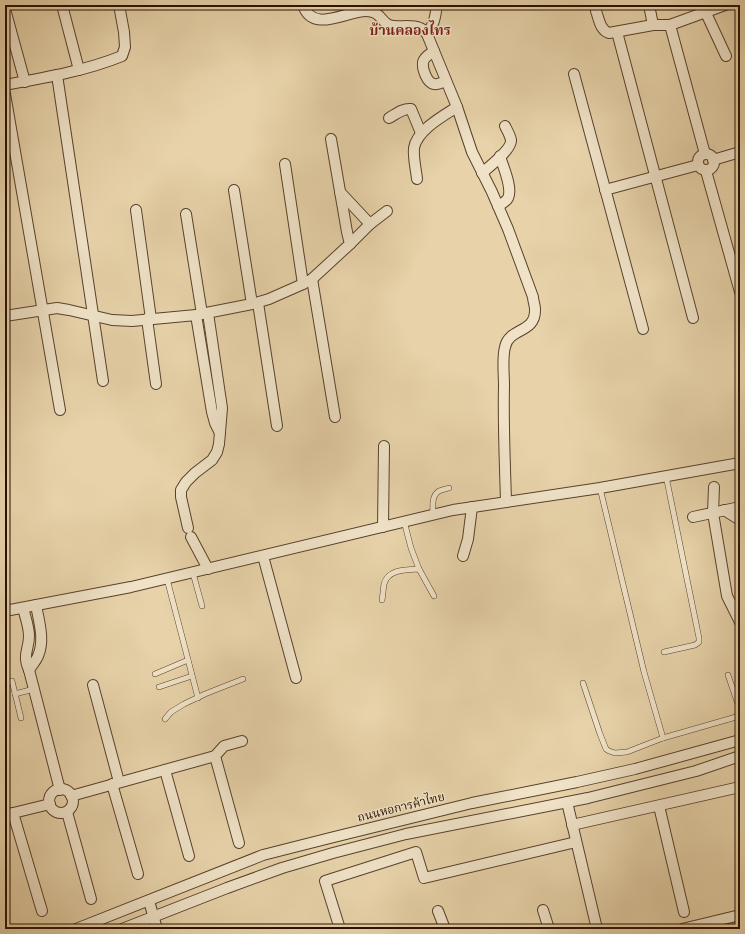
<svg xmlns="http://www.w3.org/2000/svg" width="745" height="934" font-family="'Gentium Book Plus','Noto Serif Thai',serif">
<rect width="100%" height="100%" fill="#e7d2a9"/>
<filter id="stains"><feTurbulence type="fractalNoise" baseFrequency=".005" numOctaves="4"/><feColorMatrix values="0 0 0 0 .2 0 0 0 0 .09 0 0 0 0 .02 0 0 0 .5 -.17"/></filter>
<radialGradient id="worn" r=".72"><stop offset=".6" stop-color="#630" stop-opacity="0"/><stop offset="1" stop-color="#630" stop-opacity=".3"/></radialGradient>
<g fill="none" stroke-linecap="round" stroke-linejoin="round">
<polyline stroke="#9ab5b3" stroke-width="17" points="730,929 740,926"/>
<defs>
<g id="service">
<polyline points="600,488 644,672 663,738"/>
<path d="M433 515C433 507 431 496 439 491 441 490 446 489 449 488"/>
<polyline points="404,521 411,548 419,569 434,596"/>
<polyline points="193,573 202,606"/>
<polyline points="167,579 198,698"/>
<path d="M382 600C383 595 383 590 384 584 388 569 406 570 419 569"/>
<polyline points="664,652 695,645 699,642 699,638 666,476"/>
<polyline points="155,674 188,660"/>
<polyline points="12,681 21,718"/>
<polyline points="583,683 600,734 606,749 609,751 615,753 627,752 663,738 736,717 739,713 739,707 728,675"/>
<polyline points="159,687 192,676"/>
<polyline points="15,694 34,689"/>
<polyline points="165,719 171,712 184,704 205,694 243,679"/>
</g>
<g id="minor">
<polyline points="62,5 79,70"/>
<path d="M303 5C313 34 346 11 366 11 381 11 380 21 389 25 399 28 410 24 420 28 423 29 425 32 427 34L457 107 472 152 492 192 508 229 533 297C533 301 535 305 535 309 536 334 509 327 505 347 502 358 504 374 504 386 503 425 505 464 506 502"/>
<polyline points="649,5 653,25"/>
<polyline points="704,5 706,13 726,56"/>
<polyline points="5,9 25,82"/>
<path d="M596 11C599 19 600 30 609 33L653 25H670L725 5"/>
<polyline points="670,25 705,154"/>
<polyline points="617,32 693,318"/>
<path d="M427 34C435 22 435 18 437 5"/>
<path d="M434 51C430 54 424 57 423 62 422 69 427 83 434 84 438 85 443 82 446 81"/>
<polyline points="574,74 643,329"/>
<polyline points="57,75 103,381"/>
<path d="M5 85C44 78 85 71 122 56L125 47 124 32 119 5"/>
<polyline points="5,94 60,410"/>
<path d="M389 118C396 114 403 108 411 109L421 133"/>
<circle cx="706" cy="162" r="8"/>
<polyline points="713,160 740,152"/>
<polyline points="285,164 303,284"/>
<polyline points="706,171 740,292"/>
<path d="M482 173C489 167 512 149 511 140 510 135 507 130 505 126"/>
<path d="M417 179C416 169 413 158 414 148 417 130 443 116 457 107"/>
<polyline points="234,190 252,304"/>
<polyline points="605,190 698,165"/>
<polyline points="340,192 370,224"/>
<path d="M498 206C501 204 506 202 508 198 513 188 503 167 500 156"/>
<polyline points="136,210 151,319"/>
<polyline points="186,214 202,314"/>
<polyline points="350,244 370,224 387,211"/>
<polyline points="312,279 335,417"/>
<polyline points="258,303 277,426"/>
<polyline points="196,315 212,412 215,423 220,433"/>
<polyline points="5,316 57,308 69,310 112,320 132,321 196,315 252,304 269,299 303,284 312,279 350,244 347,232 331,139"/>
<polyline points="147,319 156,384"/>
<polyline points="714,487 713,513 727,596 740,622"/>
<polyline points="724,510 740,520"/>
<polyline points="693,517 740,507"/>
<polyline points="383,527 384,446"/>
<polyline points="188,528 181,497 181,490 186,482 195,473 212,460 217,452 219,444 222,408 208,313"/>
<polyline points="191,537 208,569"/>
<polyline points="263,556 296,678"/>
<polyline points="463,556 468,539 472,507"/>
<path d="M23 608C25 616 29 627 29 636 29 650 22 654 29 670 32 665 36 661 38 656 45 640 39 622 36 605"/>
<polyline points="5,611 131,587 453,510 600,488 740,463"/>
<polyline points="29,670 60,790"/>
<polyline points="93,685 119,782"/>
<polyline points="215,756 239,843"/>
<polyline points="165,770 189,856"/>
<polyline points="112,784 138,874"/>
<circle cx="61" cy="801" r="12"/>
<polyline points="71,796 215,756 224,746 242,741"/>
<polyline points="567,802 597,929"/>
<polyline points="659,806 684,912"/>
<polyline points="67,812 91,899"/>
<polyline points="13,813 42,911"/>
<polyline points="5,815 50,804"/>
<polyline points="572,825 740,787"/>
<polyline points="149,901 157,929"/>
<polyline points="543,910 549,929"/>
<polyline points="438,911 445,929"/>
<polyline points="76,929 263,855 330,838 472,803 577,782 635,769 740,740"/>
<polyline points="122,929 227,888 282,868 333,853 406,834 588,798 696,771 740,756"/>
<polyline points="340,929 325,881 416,852 424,878 576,842"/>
<polyline points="682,929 740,915"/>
</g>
</defs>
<use href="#service" stroke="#58412c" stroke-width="6"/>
<use href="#minor" stroke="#58412c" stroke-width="12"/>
<use href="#service" stroke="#efe2c7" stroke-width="5"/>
<use href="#minor" stroke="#efe2c7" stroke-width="10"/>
</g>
<g text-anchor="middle" stroke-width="3" stroke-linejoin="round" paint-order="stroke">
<g font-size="12" fill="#291102" stroke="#efe2c7">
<text transform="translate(401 807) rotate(-14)" y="4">ถนนหอการค้าไทย</text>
</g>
<g font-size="14" font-weight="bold" fill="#7a1f14" stroke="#efe2c7">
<text x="410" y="35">บ้านคลองไทร</text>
</g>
</g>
<rect width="745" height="934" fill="none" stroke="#e7d2a9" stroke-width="20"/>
<rect x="6" y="6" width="733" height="922" fill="none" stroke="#291102" stroke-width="2"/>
<rect x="10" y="10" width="725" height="914" fill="none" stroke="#291102"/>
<rect width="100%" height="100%" filter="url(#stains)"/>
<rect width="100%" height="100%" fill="url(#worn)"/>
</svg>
